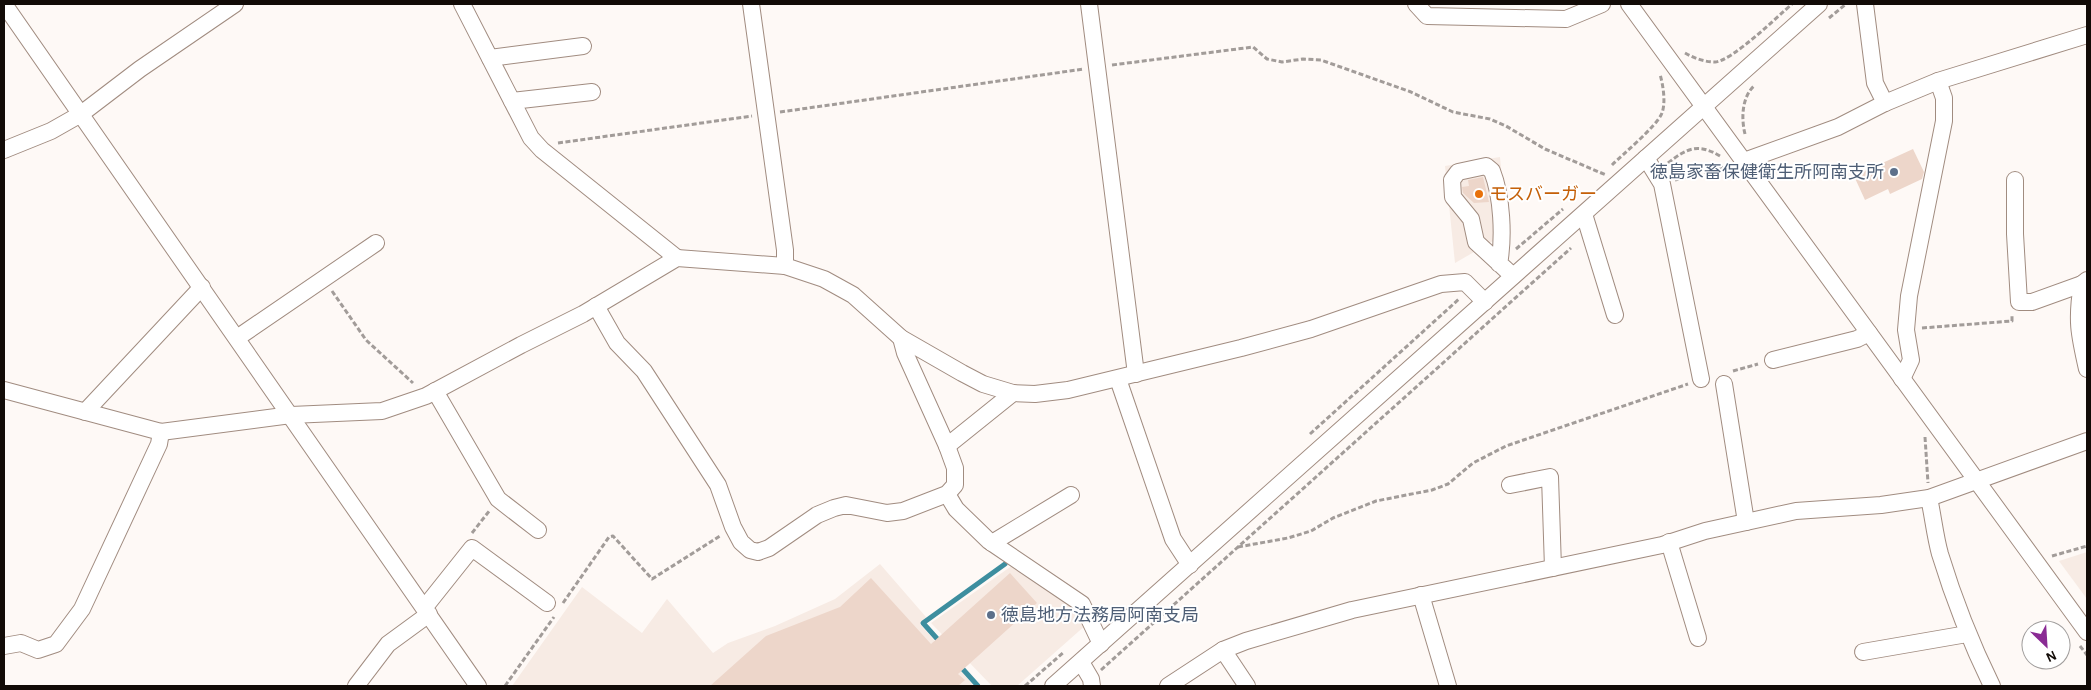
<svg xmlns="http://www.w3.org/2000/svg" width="2091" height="690" font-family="'Alegreya Sans','Noto Sans JP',sans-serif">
<rect width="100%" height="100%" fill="#fef9f6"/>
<g fill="#f7ebe4">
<polygon points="1500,157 1507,233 1455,263 1445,166"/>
<polygon points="2087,552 2087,599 2059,561"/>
<polygon points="880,564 926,617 920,624 974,686 512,686 582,587 642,633 667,599 713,653 728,643 775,626 835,599"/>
<polygon points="1013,565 1079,609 1087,624 1017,686 992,686 931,623"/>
</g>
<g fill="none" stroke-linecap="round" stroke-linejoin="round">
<g stroke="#3d8e9f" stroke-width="5">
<polyline points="940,642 923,623 1005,564"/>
<polyline points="960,666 978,686"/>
</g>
</g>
<g fill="#edd6ca">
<polygon points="1913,149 1924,172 1922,179 1890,194 1888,189 1865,200 1854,176"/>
<polygon points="1483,177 1489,202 1474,203 1463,193 1462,187 1469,186 1468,180"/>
<polygon points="1010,573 1037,603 958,674 965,680 958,686 710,686 766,636 840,607 871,578 931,644"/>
</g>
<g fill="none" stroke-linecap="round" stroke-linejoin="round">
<defs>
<g id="minor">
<polyline points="4,4 478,686"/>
<polyline points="462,4 531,138 542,150 677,258"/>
<polyline points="751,4 785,250 785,266"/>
<polyline points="1089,4 1136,374"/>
<polyline points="1416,4 1427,16 1566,19 1602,4"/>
<path d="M1629 4C1782 213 1935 422 2087 632"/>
<polyline points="1865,4 1875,83 1885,103"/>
<polyline points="490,58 583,46"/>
<polyline points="512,101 592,92"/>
<polyline points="4,150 51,131 81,114 140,69 235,4"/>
<polyline points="1646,158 1662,184 1701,379"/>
<polyline points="1744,161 1838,127 1885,103 1938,81 2087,35"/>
<polyline points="2015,180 2015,234 2019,302 2032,302 2082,284"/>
<polyline points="1584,214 1615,315"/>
<path d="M1499 264C1504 237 1502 196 1492 171L1486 166 1458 172 1452 180 1453 197 1471 219 1476 242 1513 276"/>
<path d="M2087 280 2082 284C2076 320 2079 334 2087 369"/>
<polyline points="596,306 617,343 644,371 718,485 733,527 741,542 750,550 758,552 769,548 817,515 834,508 846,505 887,513 903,511 947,494 955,485 955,468 947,446 905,353 901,338"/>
<polyline points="237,338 376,243"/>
<polyline points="1773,360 1857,339 1869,333"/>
<polyline points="1118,379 1173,539 1190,565"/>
<polyline points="1902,379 1911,360 1906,330 1909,296 1944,121 1944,98 1938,81"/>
<polyline points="1724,384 1746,522"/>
<polyline points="4,390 161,432 291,415 382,411 426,396 521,345 583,314 677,258 785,266 824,279 853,295 901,338 962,373 983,384 1013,393 1035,394 1068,390 1241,348 1311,329 1441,284 1465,282 1485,302"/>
<polyline points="435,391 498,499 538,530"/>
<polyline points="85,412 202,287"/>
<polyline points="947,446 1013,393"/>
<polyline points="1510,485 1550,477 1553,568"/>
<polyline points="947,494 956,509 989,541 1082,604 1101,644"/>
<path d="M1929 498C1933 516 1935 536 1940 554 1954 600 1971 643 1992 686"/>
<polyline points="1669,542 1698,638"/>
<polyline points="992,543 1071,495"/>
<polyline points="1421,595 1448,686"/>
<polyline points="425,607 472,548 547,603"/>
<polyline points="4,646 21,643 38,650 56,644 82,609 159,444 161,432"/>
<polyline points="1223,650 1247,686"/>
<polyline points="1863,652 1967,634"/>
<polyline points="1081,662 1091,679 1092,686"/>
<polyline points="356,686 388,644 429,614"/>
<polyline points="1053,686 1819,4"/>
<polyline points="1168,686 1223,650 1246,641 1352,610 1662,545 1705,531 1796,511 1881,505 1929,498 2087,441"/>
</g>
</defs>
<use href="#minor" stroke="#a18c80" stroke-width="18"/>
<g stroke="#a29c99" stroke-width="3" stroke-dasharray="5 2.5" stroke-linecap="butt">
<polyline points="1829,18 1846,4"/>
<path d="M1685 53C1694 58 1704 62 1715 62 1732 61 1777 17 1792 4"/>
<polyline points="1112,65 1253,47 1267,59 1282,62 1303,59 1321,60 1411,92 1453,112 1490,119 1506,126 1545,149 1606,175"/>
<polyline points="780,112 1084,69"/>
<path d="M1745 134C1741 118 1742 97 1754 86"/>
<polyline points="558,143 752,116"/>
<path d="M1668 163C1687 148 1698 143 1720 156"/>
<path d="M1612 165C1623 154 1657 126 1662 113 1666 102 1663 85 1660 74"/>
<polyline points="1675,180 1728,166"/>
<polyline points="1516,249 1563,209"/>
<polyline points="332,291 366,340 413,383"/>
<polyline points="1922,328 2012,321 2012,316"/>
<polyline points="1733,371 1758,364"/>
<polyline points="1310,434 1459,299"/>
<polyline points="1925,437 1928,483"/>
<polyline points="472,533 490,510"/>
<polyline points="1238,547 1288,538 1311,531 1333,518 1376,501 1432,490 1448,484 1473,463 1506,446 1688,384"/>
<polyline points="2052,556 2087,546"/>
<polyline points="563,603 609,537 613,536 652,579 720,536"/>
<polyline points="2080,646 2087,655"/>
<polyline points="1101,670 1571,248"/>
<polyline points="505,686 554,617"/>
<polyline points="1025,686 1064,652"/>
</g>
<use href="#minor" stroke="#fff" stroke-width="16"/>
</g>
<g fill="#5c6f8a" stroke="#fff" stroke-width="2">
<circle cx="1894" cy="172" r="5"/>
<circle cx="991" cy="615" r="5"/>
</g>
<circle fill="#e8710a" stroke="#fff" stroke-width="2" cx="1479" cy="194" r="5"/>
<g text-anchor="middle" stroke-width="4" stroke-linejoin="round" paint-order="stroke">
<g font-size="18" fill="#4e5e75" stroke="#fff" text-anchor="end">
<text x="1884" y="178">徳島家畜保健衛生所阿南支所</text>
<text x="1001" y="621" text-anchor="start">徳島地方法務局阿南支局</text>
</g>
<g font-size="18" fill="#c56008" stroke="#fff" text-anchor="start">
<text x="1489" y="200">モスバーガー</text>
</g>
</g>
<rect width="2091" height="690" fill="none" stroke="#120b07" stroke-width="10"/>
<g transform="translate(2046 645) rotate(155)"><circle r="24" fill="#ffffff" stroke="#a09d9c"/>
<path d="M0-4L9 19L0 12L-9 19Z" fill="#8a2b94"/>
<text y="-8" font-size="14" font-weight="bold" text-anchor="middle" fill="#120b07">N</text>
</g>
</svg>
